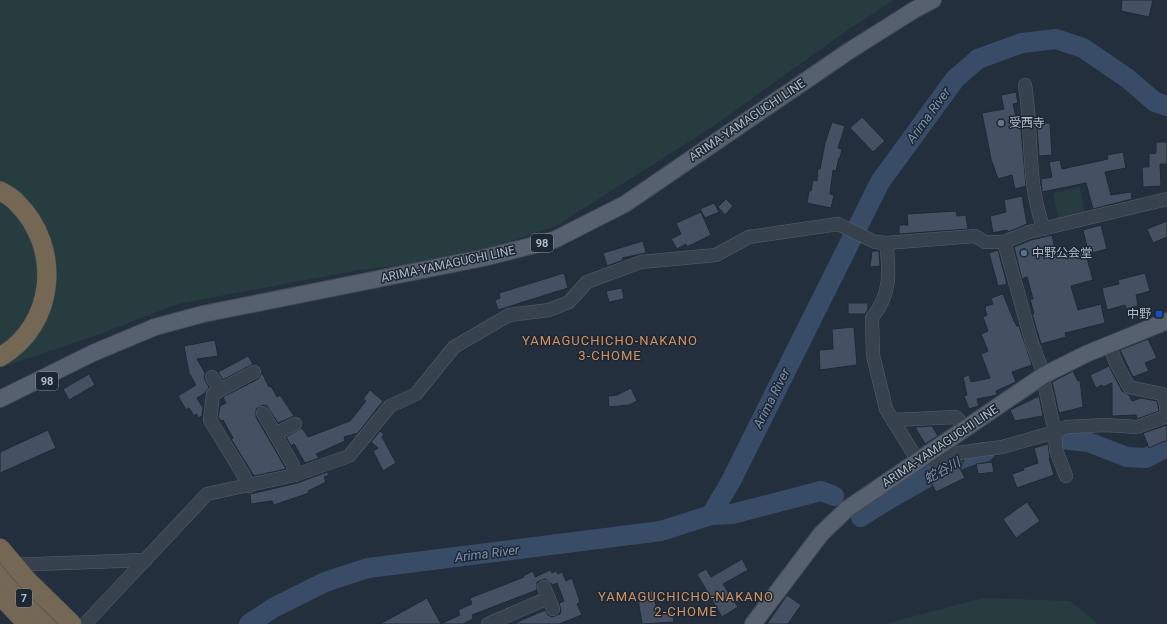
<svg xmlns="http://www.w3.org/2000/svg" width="1167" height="624" font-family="Roboto,'Noto Sans JP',sans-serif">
<rect width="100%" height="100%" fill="#242f3e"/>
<g fill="#263c3f">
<polygon points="0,0 894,0 849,29 715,125 556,226 460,258 360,270 177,304 103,333 0,368"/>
<polygon points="1080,187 1085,214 1059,220 1053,193"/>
<polygon points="983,598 1070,601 1098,624 885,624"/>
</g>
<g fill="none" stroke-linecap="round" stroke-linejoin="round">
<g stroke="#394c67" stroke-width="20">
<polyline points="1062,439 1088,442 1127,457 1146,458 1167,447"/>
<polyline points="711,515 732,514 821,491 834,496"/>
<path d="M861 517C880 503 901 493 921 481 942 469 962 455 985 452"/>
<polyline points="249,624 273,608 325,582 368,568 661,531 711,515 731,481 880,182 955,79 978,59 1022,43 1056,39 1083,48 1127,78 1155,102 1167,106"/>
</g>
</g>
<g fill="#455162" stroke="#1f2835">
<polygon points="1122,0 1153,0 1149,17 1121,11"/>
<polygon points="1016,92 1018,103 1013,104 1019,129 1021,129 1026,186 1015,189 1012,175 998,179 991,159 982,113 1004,109 1001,95"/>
<polygon points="862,117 885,141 873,152 850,128"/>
<polygon points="832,122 845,126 838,148 842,149 840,158 839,158 836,171 833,170 830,194 834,195 831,208 807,203 809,191 811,191 813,180 817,181 818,169 820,169 825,143"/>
<polygon points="1039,123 1050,123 1052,155 1039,156 1037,128 1040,128"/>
<polygon points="1156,142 1167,142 1167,164 1160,164 1161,186 1143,187 1142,167 1149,167 1149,154 1156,153"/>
<polygon points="1123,152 1126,168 1105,172 1111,195 1131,192 1132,199 1093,209 1086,183 1042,192 1041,179 1052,177 1049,162 1060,160 1062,169 1108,159 1107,155"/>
<polygon points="1022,196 1027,224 1008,232 1007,230 993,233 990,216 1006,212 1004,200"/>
<polygon points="726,199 733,206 725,215 718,207"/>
<polygon points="714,203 719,212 705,218 700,209"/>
<polygon points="956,211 957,216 966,215 968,229 899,234 899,225 908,225 907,214"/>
<polygon points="701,212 711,235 687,247 686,244 677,249 671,239 681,234 676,223"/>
<polygon points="1167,221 1167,237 1153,243 1147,229"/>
<polygon points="1101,225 1107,249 1089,254 1083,230"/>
<polygon points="1052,235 1056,253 1060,252 1061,254 1084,247 1093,280 1071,286 1078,310 1101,304 1105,323 1065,333 1066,337 1041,344 1032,314 1034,314 1030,299 1033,299 1027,277 1022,279 1014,247 1031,240"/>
<polygon points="643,241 646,253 622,258 623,260 607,266 603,253"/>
<polygon points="998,250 1007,284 998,286 989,253"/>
<polygon points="872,251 879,251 880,266 870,267"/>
<polygon points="564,273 568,288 498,310 495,300 500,298 499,293"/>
<polygon points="1145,273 1150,291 1136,295 1138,306 1126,309 1125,305 1107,310 1102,288 1119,284 1118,280"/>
<polygon points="622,288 624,299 609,302 606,291"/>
<polygon points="1003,294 1014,321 1017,326 1019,326 1032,365 1012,372 1016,382 996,391 997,395 977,399 979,406 969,409 964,396 967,395 963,377 969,375 971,382 990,378 981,354 988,351 981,334 988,331 983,317 987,315 985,309 986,306 993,304 991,298"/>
<polygon points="848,303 868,303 868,309 865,314 848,314"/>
<polygon points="854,327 857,365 820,370 819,350 833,349 832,329"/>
<polygon points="1148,339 1157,358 1145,363 1149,371 1133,377 1120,350"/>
<polygon points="215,340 218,356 197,359 205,373 204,378 209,387 205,393 197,398 203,408 202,416 198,418 197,414 194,416 189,408 186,410 178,396 196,385 189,373 184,346"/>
<polygon points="248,356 253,364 223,380 218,372"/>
<polygon points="1109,366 1122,391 1129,395 1132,401 1141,398 1157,401 1159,411 1137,419 1136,415 1112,416 1112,383 1103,387 1102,385 1096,388 1090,375"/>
<polygon points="1073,371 1078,381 1080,380 1083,407 1059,413 1052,382"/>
<polygon points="262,373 269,387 271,386 277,397 280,395 294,416 278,423 267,406 263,405 256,409 256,417 286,469 254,476 231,439 233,438 223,420 221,421 218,417 220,406 226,403 223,397 258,379"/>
<polygon points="89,374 95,385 69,400 63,389"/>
<polygon points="631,388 637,401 629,405 609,407 608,396 617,395"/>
<polygon points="370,390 383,401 358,433 344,437 345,441 316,454 319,458 305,463 294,444 291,446 286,437 302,428 308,437 350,421 366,401 363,399"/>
<polygon points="1039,396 1043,416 1015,421 1010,410"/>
<polygon points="1167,425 1167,440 1149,448 1143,433"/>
<polygon points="932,426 938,436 925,444 915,427"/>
<polygon points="48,430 56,448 0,473 0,452"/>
<polygon points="380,431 384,434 382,437 396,463 383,471 373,451 378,448 371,442"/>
<polygon points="1048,444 1050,458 1049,458 1054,475 1017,488 1012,474 1024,470 1023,468 1038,463 1034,448"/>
<polygon points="964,460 960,468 965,478 936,492 929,478"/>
<polygon points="992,462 994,472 978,474 976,464"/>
<polygon points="327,472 329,475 324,477 326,482 308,491 309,493 274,505 272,501 251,504 250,494 297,483"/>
<polygon points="1027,502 1040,521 1016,538 1003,519"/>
<polygon points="742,559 748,570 723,584 738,607 722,617 697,574 706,569 711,577"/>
<polygon points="550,570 552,573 556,571 558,574 562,572 566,581 572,578 580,602 577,604 582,615 559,624 513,624 545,610 548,615 552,617 560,614 561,610 559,603 564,601 557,583 553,585 545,579 537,582 537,590 472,615 473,619 463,624 380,624 427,598 441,624 460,615 458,610 472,604 470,598 524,577 523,576 533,571 535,577"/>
<polygon points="654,590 657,614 673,611 674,622 642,624 637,593"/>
<polygon points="787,595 801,605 788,624 767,624"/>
</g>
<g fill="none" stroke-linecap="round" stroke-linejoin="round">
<defs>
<g id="minor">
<path d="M1025 85C1033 133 1026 182 1044 229"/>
<polyline points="1004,242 1032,343 1044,375 1044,383 1055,432 1056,450 1066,476"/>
<path d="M886 243C890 272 891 294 872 318L873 355 886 409 918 461"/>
<polyline points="1109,344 1116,363 1129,387 1162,394 1165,400 1167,412"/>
<polyline points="212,377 220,390"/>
<polyline points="263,413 293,465 295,475"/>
<polyline points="893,420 956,417 966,429"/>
<polyline points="275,434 295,424"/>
<polyline points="927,455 934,462 950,454 1002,447 1055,432 1066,427 1105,425 1137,427 1167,416"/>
<polyline points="249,486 243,474 210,420 213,394 254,372"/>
<polyline points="10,565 146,560"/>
<polyline points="544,587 553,609"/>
<polyline points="85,624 207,494 295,475 349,456 390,406 416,394 454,347 509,315 549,310 569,302 587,282 641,262 716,255 749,237 838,224 875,242 886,243 975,236 985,242 1004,242 1029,232 1167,199"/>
<polyline points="488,624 548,598"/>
</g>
<g id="major">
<polyline points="0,399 93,353 155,327 203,314 483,258 554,240 625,204 849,51 914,10 933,0"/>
<polyline points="753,624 821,534 847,509 1044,375 1086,354 1167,321"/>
</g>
<g id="highway">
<path d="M0 191C6 194 13 198 17 203 62 247 56 325 0 357"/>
<polyline points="0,571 50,624"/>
<polyline points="0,595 27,624"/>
</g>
</defs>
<use href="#minor" stroke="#565f6c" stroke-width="14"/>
<use href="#major" stroke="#414a57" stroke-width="18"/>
<use href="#highway" stroke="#434c59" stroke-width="20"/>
<use href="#minor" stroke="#38414e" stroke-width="13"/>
<use href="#major" stroke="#56606e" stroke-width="16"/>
<use href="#highway" stroke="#746855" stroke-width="19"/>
<defs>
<polyline id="highway-bridge" points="0,548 27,580 72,624"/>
</defs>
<use href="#highway-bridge" stroke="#434c59" stroke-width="20" stroke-linecap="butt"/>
<use href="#highway-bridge" stroke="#746855" stroke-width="19"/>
</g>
<circle fill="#6b7280" stroke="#1d2633" stroke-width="1.5" cx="1001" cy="123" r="4"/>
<circle fill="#5c6f8a" stroke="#1d2633" stroke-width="1.5" cx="1024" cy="253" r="4"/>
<rect fill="#1a4fb4" stroke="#1d2633" stroke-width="1.5" x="1155" y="310" width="8" height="8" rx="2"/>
<g text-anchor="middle" stroke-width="3" stroke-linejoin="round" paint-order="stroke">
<g fill="#1d2633" stroke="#878f9c" stroke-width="1">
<rect x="531" y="234" width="22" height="18" rx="3"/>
<rect x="36" y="372" width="22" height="18" rx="3"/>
<rect x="16" y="589" width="16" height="18" rx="3"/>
</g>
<g font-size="11" font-weight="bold" fill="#b4bcc9">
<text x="542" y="247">98</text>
<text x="47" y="385">98</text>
<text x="24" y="602">7</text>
</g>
<g font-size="12" fill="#b4bcc9" stroke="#1d2633">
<text transform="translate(747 120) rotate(-34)" y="4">ARIMA-YAMAGUCHI LINE</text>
<text transform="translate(448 264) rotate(-12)" y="4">ARIMA-YAMAGUCHI LINE</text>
<text transform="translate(940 446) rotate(-34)" y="4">ARIMA-YAMAGUCHI LINE</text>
</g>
<g font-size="12" fill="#b4bcc9" stroke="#1d2633" text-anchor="start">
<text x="1009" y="127">受西寺</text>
<text x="1032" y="257">中野公会堂</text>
<text x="1151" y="318" text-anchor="end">中野</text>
</g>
<g font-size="13" font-style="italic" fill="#7c92b1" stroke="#1d2633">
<text transform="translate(928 115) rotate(-54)" y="5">Arima River</text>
<text transform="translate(771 398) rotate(-63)" y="5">Arima River</text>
<text transform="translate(942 470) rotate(-29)" y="5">蛇谷川</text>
<text transform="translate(487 553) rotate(-7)" y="5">Arima River</text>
</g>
<g font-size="13" letter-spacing="1" fill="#d59563" stroke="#1d2633">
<text x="610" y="345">YAMAGUCHICHO-NAKANO<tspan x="610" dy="15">3-CHOME</tspan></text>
<text x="686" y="601">YAMAGUCHICHO-NAKANO<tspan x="686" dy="15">2-CHOME</tspan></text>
</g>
</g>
</svg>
